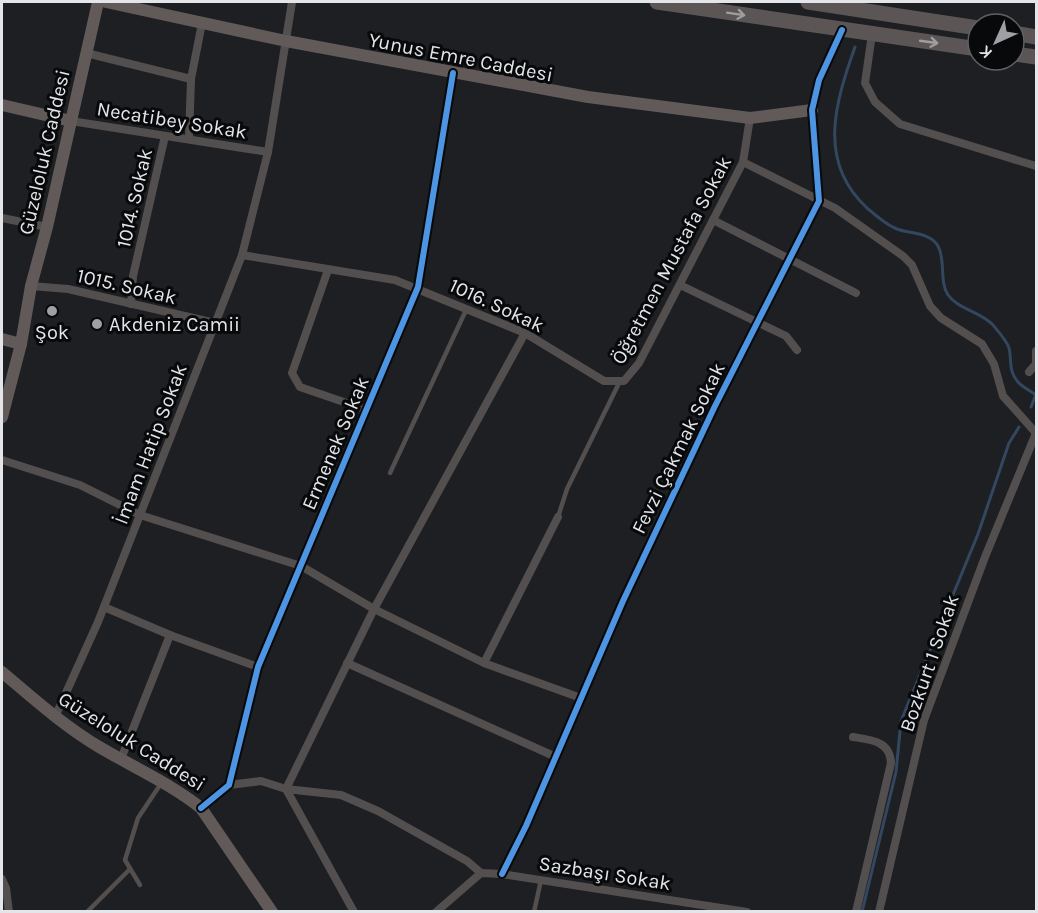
<svg xmlns="http://www.w3.org/2000/svg" width="1038" height="913" font-family="Karla,sans-serif">
<rect width="100%" height="100%" fill="#1d1f22"/>
<g fill="none" stroke-linecap="round" stroke-linejoin="round">
<g stroke="#334760" stroke-width="3">
<path d="M855 47C835 103 817 162 867 208 875 215 886 225 897 229 910 234 930 232 938 246 946 261 939 281 948 295 958 309 981 312 993 325 998 331 1007 341 1009 348 1012 360 1008 371 1018 382 1022 387 1031 391 1036 395"/>
<polyline points="1031,407 1036,394"/>
<polyline points="862,912 896,772 901,721 978,534 1009,443 1019,427"/>
</g>
<g stroke="#544f4f" stroke-width="4.5">
<polyline points="390,473 467,308"/>
<polyline points="558,517 567,489 620,381"/>
<polyline points="140,885 125,860 138,818 162,782"/>
<polyline points="87,912 130,869"/>
<polyline points="534,912 541,880"/>
</g>
<g stroke="#544f4f" stroke-width="8">
<polyline points="872,34 865,83 875,102 900,124 1036,166"/>
<polyline points="86,53 191,79"/>
<polyline points="71,121 268,152"/>
<polyline points="189,139 191,79 202,23"/>
<polyline points="743,162 835,208 903,256 912,265 930,306 941,318 982,344 994,364 1003,396 1036,433"/>
<polyline points="2,218 47,227"/>
<polyline points="713,220 856,293"/>
<polyline points="242,255 395,280 525,333 604,381 624,381 639,363 743,162 750,118"/>
<polyline points="328,270 292,373 300,387 367,410"/>
<polyline points="680,285 786,336 797,350"/>
<polyline points="31,286 68,289 215,323"/>
<polyline points="131,304 133,276 165,136"/>
<polyline points="1029,372 1036,364 1036,351"/>
<polyline points="2,460 80,485 140,515 301,566 374,609 484,663 581,698"/>
<polyline points="104,607 170,635 258,667"/>
<polyline points="347,663 556,757"/>
<polyline points="484,663 558,517"/>
<polyline points="55,717 98,622 242,255 268,152 292,2"/>
<path d="M853 737C872 740 890 741 891 763L856 912"/>
<polyline points="121,759 170,635"/>
<polyline points="229,785 261,781 286,789 341,795 378,811 467,861 481,873"/>
<polyline points="201,808 229,785 258,667 418,287 453,73"/>
<polyline points="502,874 526,826 623,601 714,408 819,201 812,110 819,80 842,30"/>
<polyline points="2,879 6,888 9,912"/>
<polyline points="354,912 286,789 374,609 525,333"/>
<polyline points="436,912 481,873 502,874 747,912"/>
<polyline points="879,912 924,720 985,557 1036,433"/>
</g>
<g stroke="#615a59" stroke-width="12">
<polyline points="106,2 286,41 588,97 750,118 812,110"/>
<polyline points="2,105 71,121"/>
<polyline points="2,339 21,344"/>
<polyline points="2,417 21,344 31,286 47,227 98,2"/>
<path d="M2 672C34 699 65 727 101 748 135 768 171 784 201 808L272 912"/>
</g>
<g stroke="#5b5655" stroke-width="15">
<polyline points="657,2 978,49"/>
<polyline points="808,2 978,28"/>
<polyline points="1014,33 1036,37"/>
<polyline points="1014,54 1036,57"/>
</g>
<defs>
<g id="cycleway">
<polyline points="201,808 229,785 258,667 418,287 453,73"/>
<polyline points="502,874 526,826 623,601 714,408 819,201 812,110 819,80 842,30"/>
</g>
</defs>
<use href="#cycleway" stroke="#08090b" stroke-width="10"/>
<use href="#cycleway" stroke="#4d94e3" stroke-width="6"/>
</g>
<defs><path id="oneway-shaft" d="M-6 0H5M1.5-3L5.5 0L1.5 3" fill="none" stroke-width="1.6" stroke-linecap="round" stroke-linejoin="round" transform="scale(1.5)"/></defs>
<g stroke="#9f9e9e">
<use href="#oneway-shaft" transform="translate(736 14) rotate(9)"/>
<use href="#oneway-shaft" transform="translate(929 42) rotate(8)"/>
</g>
<g fill="#9ea0a3" stroke="#08090b" stroke-width="2">
<circle cx="52" cy="311" r="6"/>
<circle cx="97" cy="324" r="6"/>
</g>
<g text-anchor="middle" stroke-width="6" stroke-linejoin="round" paint-order="stroke">
<g font-size="20" fill="#e3e5e8" stroke="#08090b">
<text transform="translate(461 57) rotate(11)" y="7">Yunus Emre Caddesi</text>
<text transform="translate(172 120) rotate(9)" y="7">Necatibey Sokak</text>
<text transform="translate(44 152) rotate(-77)" y="7">Güzeloluk Caddesi</text>
<text transform="translate(134 198) rotate(-77)" y="7">1014. Sokak</text>
<text transform="translate(671 260) rotate(-62)" y="7">Öğretmen Mustafa Sokak</text>
<text transform="translate(127 286) rotate(13)" y="7">1015. Sokak</text>
<text transform="translate(497 305) rotate(25)" y="7">1016. Sokak</text>
<text transform="translate(335 443) rotate(-67)" y="7">Ermenek Sokak</text>
<text transform="translate(150 444) rotate(-69)" y="7">İmam Hatip Sokak</text>
<text transform="translate(678 448) rotate(-64)" y="7">Fevzi Çakmak Sokak</text>
<text transform="translate(929 663) rotate(-71)" y="7">Bozkurt 1 Sokak</text>
<text transform="translate(132 741) rotate(32)" y="7">Güzeloluk Caddesi</text>
<text transform="translate(605 873) rotate(9)" y="7">Sazbaşı Sokak</text>
</g>
<g font-size="20" fill="#e3e5e8" stroke="#08090b" text-anchor="start">
<text x="109" y="331">Akdeniz Camii</text>
<text x="52" y="339" text-anchor="middle">Şok</text>
</g>
</g>
<rect width="1038" height="913" fill="none" stroke="#e3e5e8" stroke-width="6"/>
<g transform="translate(996 42) rotate(225)"><circle r="28" fill="#08090b" stroke="#606163" stroke-width="1.5"/>
<path d="M0-4.5L10 22L0 15L-10 22Z" fill="#9ea0a3"/>
<text y="-9" font-size="16" font-weight="bold" text-anchor="middle" fill="#e3e5e8">K</text>
</g>
</svg>
